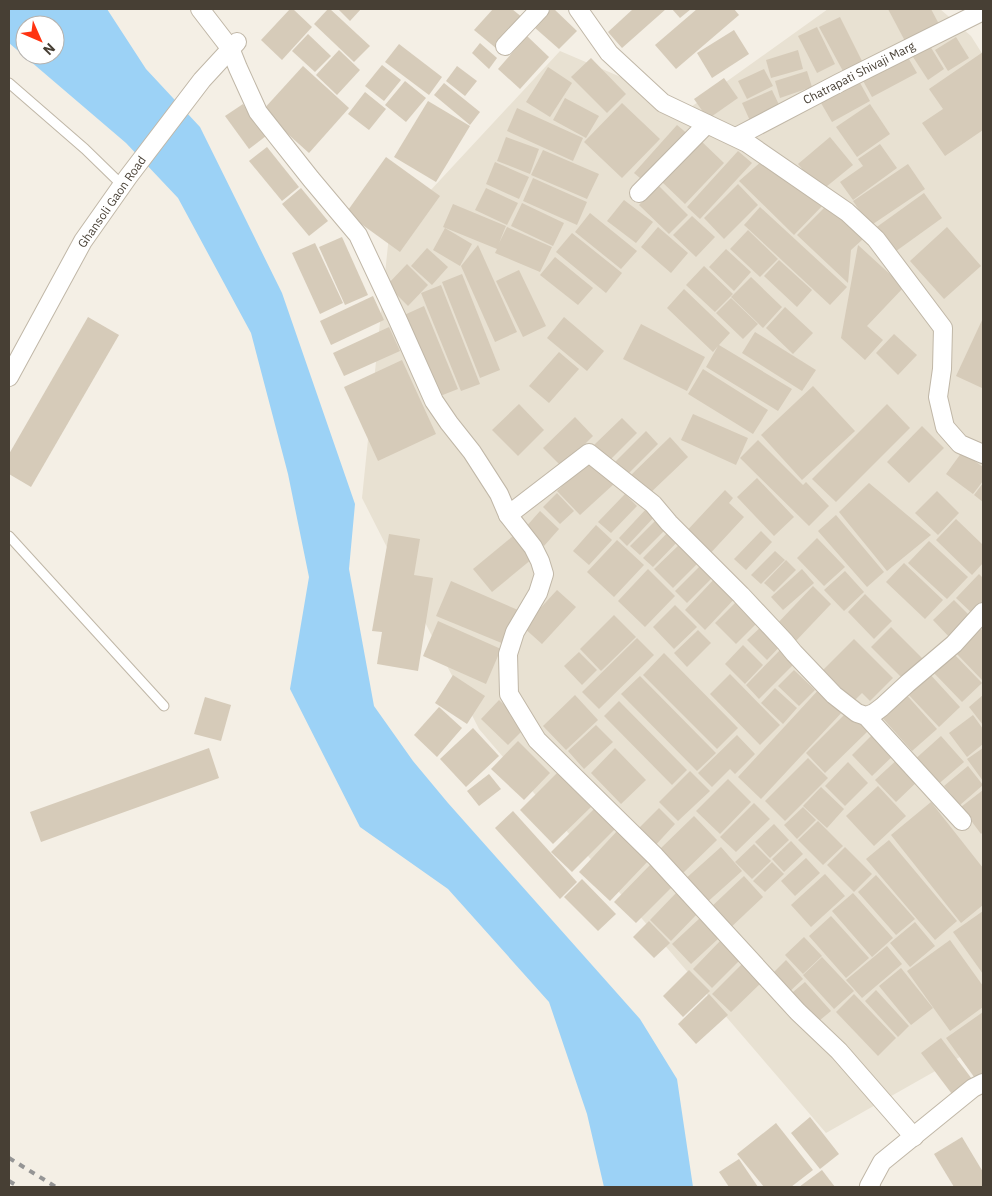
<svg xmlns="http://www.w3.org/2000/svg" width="992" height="1196" font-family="'IBM Plex Sans',sans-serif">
<rect width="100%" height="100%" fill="#f4efe5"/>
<polygon fill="#e8e1d2" points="828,9 940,9 971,36 983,55 983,1044 826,1133 479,729 362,498 389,235 560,51 691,107"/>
<path fill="#9cd2f6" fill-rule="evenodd" d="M9 9H107L146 69 200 127 282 293 355 504 349 569 374 706 413 761 448 803 640 1019 677 1079 693 1187H604L587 1114 549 1002 448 889 360 827 290 689 309 577 288 474 251 333 178 198 126 143 9 43ZM25 25H55V55H25Z"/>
<g fill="#d6cbb9">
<polygon points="290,9 293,9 312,27 282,60 261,40"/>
<polygon points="328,9 330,9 370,46 354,62 314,24"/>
<polygon points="338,9 361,9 350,21"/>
<polygon points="493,9 512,9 523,18 497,49 474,30"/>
<polygon points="551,9 554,9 577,31 559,49 534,27"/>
<polygon points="633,9 666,9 622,48 608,32"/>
<polygon points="672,9 691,9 680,18"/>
<polygon points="697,9 734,9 739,15 676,69 655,45"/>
<polygon points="888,9 931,9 940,26 906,43"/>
<polygon points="840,17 863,63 844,73 819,27"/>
<polygon points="817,27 835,64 817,73 798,36"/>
<polygon points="734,30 749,54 712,78 697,53"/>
<polygon points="308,34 331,56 315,72 292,51"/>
<polygon points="527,36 549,57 520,89 498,69"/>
<polygon points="956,37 969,58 948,71 935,50"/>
<polygon points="480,43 497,58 489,69 472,53"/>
<polygon points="399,44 442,77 429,95 385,62"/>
<polygon points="930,46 944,69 928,80 913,57"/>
<polygon points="339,50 360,70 337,95 316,75"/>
<polygon points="798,50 803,69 771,78 766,60"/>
<polygon points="983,52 983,130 945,156 922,123 943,109 929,89"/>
<polygon points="906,54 917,73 872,97 862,79"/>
<polygon points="591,58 626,94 607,113 571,77"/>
<polygon points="382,65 401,80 384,101 365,86"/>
<polygon points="303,66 349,108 309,153 262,111"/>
<polygon points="457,66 477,81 465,96 446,81"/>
<polygon points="548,67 572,83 550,117 526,102"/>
<polygon points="764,69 773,86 747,99 738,81"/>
<polygon points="807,71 812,87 780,98 775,81"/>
<polygon points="724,78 738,98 708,119 694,99"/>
<polygon points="405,81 426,98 406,122 385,105"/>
<polygon points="859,81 870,101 832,122 821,103"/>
<polygon points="444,83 480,112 470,125 434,95"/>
<polygon points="772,90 781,109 751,123 742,103"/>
<polygon points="365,92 386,109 369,130 348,114"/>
<polygon points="565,98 599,116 586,138 553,120"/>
<polygon points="428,101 470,126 436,182 394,157"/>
<polygon points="622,103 660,139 622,178 584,142"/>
<polygon points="243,104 266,136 249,149 225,116"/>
<polygon points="870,104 890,134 857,157 836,127"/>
<polygon points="517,108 583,138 573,161 507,131"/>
<polygon points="677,125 690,136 647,184 634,173"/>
<polygon points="506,137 539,149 530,174 497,161"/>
<polygon points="830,137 853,165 821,191 798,164"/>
<polygon points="700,140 724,163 685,204 661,181"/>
<polygon points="880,144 897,168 853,200 840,182 863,166 858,159"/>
<polygon points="267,147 299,187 282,201 249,161"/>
<polygon points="543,150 599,174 587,199 531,175"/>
<polygon points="738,151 752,163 700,219 687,207"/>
<polygon points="386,157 440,196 400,252 346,213"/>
<polygon points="763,160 828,200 794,235 739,181"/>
<polygon points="495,162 529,177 519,199 486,184"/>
<polygon points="908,164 925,189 870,226 853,201"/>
<polygon points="533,178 587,202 577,225 523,201"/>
<polygon points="738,184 758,205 724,239 704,218"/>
<polygon points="658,185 688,215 669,234 639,205"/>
<polygon points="301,188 328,221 309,236 282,204"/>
<polygon points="486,188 518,203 507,225 475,210"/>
<polygon points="924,193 942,218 892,254 874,229"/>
<polygon points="624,200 653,222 636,243 607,221"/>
<polygon points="830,202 863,239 851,250 848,283 797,235"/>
<polygon points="522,203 564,223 553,246 511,226"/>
<polygon points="453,204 506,226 499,243 507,227 552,247 540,272 495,253 497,249 443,227"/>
<polygon points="760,207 847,287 830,305 744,225"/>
<polygon points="590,213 637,251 621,269 575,232"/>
<polygon points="692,216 715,237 696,257 673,235"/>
<polygon points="658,227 688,253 671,273 641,247"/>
<polygon points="947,227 981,266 944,299 910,261"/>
<polygon points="445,228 472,244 460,266 433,250"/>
<polygon points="748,230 778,259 760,277 730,249"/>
<polygon points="572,233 622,273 606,293 556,252"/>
<polygon points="342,237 368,295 345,305 319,247"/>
<polygon points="315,243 343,303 320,314 292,253"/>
<polygon points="478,245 517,332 495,342 461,266"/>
<polygon points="858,245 904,287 867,326 883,340 865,360 841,338"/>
<polygon points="427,248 448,267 432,285 411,266"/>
<polygon points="726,249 751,272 734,291 709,267"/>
<polygon points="555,257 593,288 578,305 540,275"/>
<polygon points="779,260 812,290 797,307 764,276"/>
<polygon points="407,264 428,285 408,306 387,285"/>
<polygon points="704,266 733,294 715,312 686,285"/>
<polygon points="519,270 546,326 523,337 496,281"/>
<polygon points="462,274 500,370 480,378 442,282"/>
<polygon points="751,277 782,307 763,328 731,297"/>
<polygon points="441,285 480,384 461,391 421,293"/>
<polygon points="684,289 730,333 719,345 792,389 778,411 706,367 718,346 713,352 667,308"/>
<polygon points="373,296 384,320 331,345 320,321"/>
<polygon points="731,298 758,324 743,339 716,313"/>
<polygon points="424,306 458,389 435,398 402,316"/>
<polygon points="785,307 813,333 793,354 766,328"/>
<polygon points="88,317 119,335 31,487 9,474 9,454"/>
<polygon points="564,317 604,351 587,371 547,338"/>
<polygon points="983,318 983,386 982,388 956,376"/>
<polygon points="641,324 705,357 687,391 623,359"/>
<polygon points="389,327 400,351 344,376 333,353"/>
<polygon points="755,332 816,370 802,391 742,353"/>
<polygon points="894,334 917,355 898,375 876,353"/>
<polygon points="559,352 579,369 549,403 529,386"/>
<polygon points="402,360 436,434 378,461 344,387"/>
<polygon points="703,369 768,410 753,434 688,394"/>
<polygon points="813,386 855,431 802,480 761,435"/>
<polygon points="519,404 544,430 518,456 492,430"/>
<polygon points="887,404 910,428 836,502 812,479"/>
<polygon points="693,414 748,438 736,465 681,440"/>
<polygon points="575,417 593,436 562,467 543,448"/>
<polygon points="622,418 637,433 609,461 594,445"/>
<polygon points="922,426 944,448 909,483 887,462"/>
<polygon points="646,431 658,444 627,475 614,463"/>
<polygon points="670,437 688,457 647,496 629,477"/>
<polygon points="758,440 803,485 806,482 829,506 809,526 740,458"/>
<polygon points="962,452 983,467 983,481 973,494 946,474"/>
<polygon points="592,458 615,483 580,515 557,491"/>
<polygon points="757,478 794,517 774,536 737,497"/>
<polygon points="869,483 931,535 887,571 839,512"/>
<polygon points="983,483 983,502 974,495"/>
<polygon points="725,490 733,498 729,503 744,517 706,558 682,536"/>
<polygon points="937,491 959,513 938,535 915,513"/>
<polygon points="557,493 574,511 560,524 543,507"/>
<polygon points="625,494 637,506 611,533 598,522"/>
<polygon points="648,507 656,515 627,546 619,538"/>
<polygon points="540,511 559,529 544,546 525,528"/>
<polygon points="661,515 670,525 640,555 630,546"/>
<polygon points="836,515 884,572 867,587 818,531"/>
<polygon points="956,519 983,545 983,563 972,575 936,540"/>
<polygon points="596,525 612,540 589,565 573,551"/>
<polygon points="672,528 682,537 653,567 643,558"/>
<polygon points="761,531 772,542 746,570 734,559"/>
<polygon points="389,534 420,539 414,575 433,578 418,671 377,664 382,632 372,631"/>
<polygon points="513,536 532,559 492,592 473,569"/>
<polygon points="817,538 845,567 824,586 797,558"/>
<polygon points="617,540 644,565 614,597 587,572"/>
<polygon points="929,541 968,577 947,599 908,563"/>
<polygon points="680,544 698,563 673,588 654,569"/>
<polygon points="775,551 785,560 761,584 751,575"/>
<polygon points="786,560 796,570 774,592 764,583"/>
<polygon points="704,562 716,574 687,603 675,591"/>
<polygon points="904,563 943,600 925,619 886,582"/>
<polygon points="648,569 675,596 645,627 618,601"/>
<polygon points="802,569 814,583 783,610 771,597"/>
<polygon points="845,571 864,592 844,611 824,590"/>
<polygon points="979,574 983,578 983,607 975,616 956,598"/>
<polygon points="718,575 739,594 705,630 685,610"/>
<polygon points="451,581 518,610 504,644 436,616"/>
<polygon points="813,586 831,604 793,644 775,626"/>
<polygon points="557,590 576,607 542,644 523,627"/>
<polygon points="865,594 892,621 874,639 848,612"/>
<polygon points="741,597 762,618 736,644 715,623"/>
<polygon points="954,600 974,620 953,641 933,620"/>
<polygon points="675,605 697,627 674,649 653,627"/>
<polygon points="614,615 636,637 601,671 580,649"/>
<polygon points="438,621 501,649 486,684 423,656"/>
<polygon points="765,623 784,642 767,660 747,640"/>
<polygon points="891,627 926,662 906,682 871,647"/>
<polygon points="979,627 983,631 983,681 954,651"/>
<polygon points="698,630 711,643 687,667 674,653"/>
<polygon points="637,638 654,655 599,709 582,692"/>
<polygon points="854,639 893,678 870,701 862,693 854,701 823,670"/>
<polygon points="743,645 763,665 745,684 725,664"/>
<polygon points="783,647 797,661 759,699 746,685"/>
<polygon points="579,652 597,670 582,685 564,666"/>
<polygon points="664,653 738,728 717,749 643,675"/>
<polygon points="953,653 982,683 962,702 933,672"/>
<polygon points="794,670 815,690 799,706 778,686"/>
<polygon points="928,672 960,707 939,727 906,692"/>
<polygon points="730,674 780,725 760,745 710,694"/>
<polygon points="453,675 485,696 467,724 435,703"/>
<polygon points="640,676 716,753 697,771 621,694"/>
<polygon points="821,687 845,709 761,799 738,777"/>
<polygon points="775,688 797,708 783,724 761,703"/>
<polygon points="904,692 937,729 912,751 879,714"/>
<polygon points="575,695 598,720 566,750 543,726"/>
<polygon points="983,695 983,725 969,707"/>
<polygon points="205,697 231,705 221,741 194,734"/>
<polygon points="499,700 527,726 508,745 481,719"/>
<polygon points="619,701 687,770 672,785 604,716"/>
<polygon points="439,707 462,728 437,757 414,735"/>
<polygon points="849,710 869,730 825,773 806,753"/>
<polygon points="973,715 983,729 983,744 967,757 949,733"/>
<polygon points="596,725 613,742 584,769 568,751"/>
<polygon points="473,728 499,756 466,787 440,759"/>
<polygon points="877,730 898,751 872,776 852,755"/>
<polygon points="737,735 755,754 735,774 730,769 712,787 698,773"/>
<polygon points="941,736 964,762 935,787 913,761"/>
<polygon points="518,741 550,773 524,800 491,769"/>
<polygon points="209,748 219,778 41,842 30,812"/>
<polygon points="615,748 646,780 621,804 591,773"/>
<polygon points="983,748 983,781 967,759"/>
<polygon points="900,757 921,778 896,802 875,780"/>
<polygon points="808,758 828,778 785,821 765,801"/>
<polygon points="848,762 868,783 845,806 825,786"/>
<polygon points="968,766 983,785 960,805 944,786"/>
<polygon points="690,771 710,791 678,821 659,802"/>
<polygon points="557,773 591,807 553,844 520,810"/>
<polygon points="489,774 501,789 479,806 467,791"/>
<polygon points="728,779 751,802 720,834 696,811"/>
<polygon points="878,786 906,816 874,846 846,816"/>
<polygon points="821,787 844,809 827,828 803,806"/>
<polygon points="983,790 983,832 981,834 961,807"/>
<polygon points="931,802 983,868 983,905 961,923 891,835"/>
<polygon points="754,803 770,819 736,852 720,837"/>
<polygon points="803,807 816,820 797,839 784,825"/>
<polygon points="595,808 616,828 572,872 551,852"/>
<polygon points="659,808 675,824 652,849 635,832"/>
<polygon points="513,811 577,882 560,899 495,828"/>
<polygon points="694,816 717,840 682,874 659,850"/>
<polygon points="818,821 843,846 823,865 798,840"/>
<polygon points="774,824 789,840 770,858 755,842"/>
<polygon points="618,830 649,860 610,901 579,872"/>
<polygon points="889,840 957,921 935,940 866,859"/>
<polygon points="791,841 803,854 784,872 772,859"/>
<polygon points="754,844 771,861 752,879 735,862"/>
<polygon points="721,847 742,871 704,905 683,881"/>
<polygon points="845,847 872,874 854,892 827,865"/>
<polygon points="806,858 820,873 795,896 781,881"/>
<polygon points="772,862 784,874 765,892 753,881"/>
<polygon points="652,863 674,885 636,923 614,902"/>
<polygon points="825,874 845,896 811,927 791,905"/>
<polygon points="876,875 915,919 896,935 858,892"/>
<polygon points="744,876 763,897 728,930 709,909"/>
<polygon points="582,879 616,914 598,931 564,897"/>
<polygon points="677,892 698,913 671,941 650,920"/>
<polygon points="853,893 893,938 872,957 832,911"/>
<polygon points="983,911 983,974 953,932"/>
<polygon points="831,916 869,958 846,978 809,936"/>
<polygon points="700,918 719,938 691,964 672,944"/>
<polygon points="649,921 670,943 654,958 633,937"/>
<polygon points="915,922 935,946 910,967 890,943"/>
<polygon points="804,937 822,956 803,974 785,955"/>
<polygon points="722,939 741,959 712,988 693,969"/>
<polygon points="950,940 983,986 983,1007 950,1031 907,971"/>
<polygon points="887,946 902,964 862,998 846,980"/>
<polygon points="822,957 854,991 834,1009 803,975"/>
<polygon points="786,960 803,979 786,995 769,977"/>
<polygon points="744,962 763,981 731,1012 712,994"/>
<polygon points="901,968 933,1008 911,1025 879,986"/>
<polygon points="689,970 710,991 683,1017 663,996"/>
<polygon points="805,982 831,1011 814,1025 787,997"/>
<polygon points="876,990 909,1026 898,1037 865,1001"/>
<polygon points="709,994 728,1015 696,1044 678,1024"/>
<polygon points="854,994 896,1038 878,1056 836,1012"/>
<polygon points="983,1012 983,1076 977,1081 946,1038"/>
<polygon points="941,1038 975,1083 955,1098 921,1053"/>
<polygon points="810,1117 839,1154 820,1169 791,1133"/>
<polygon points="776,1123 813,1170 791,1187 764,1187 737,1154"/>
<polygon points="962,1137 983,1172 983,1187 954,1187 934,1154"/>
<polygon points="739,1159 758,1187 729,1187 719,1172"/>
<polygon points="822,1170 835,1187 799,1187"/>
</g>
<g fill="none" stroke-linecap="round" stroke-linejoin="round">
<defs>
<g id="lane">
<polyline points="9,83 85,149 122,185"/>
<polyline points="9,536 164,706"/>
</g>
<g id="street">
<polyline points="200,9 230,48 238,68 258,112 311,179 358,235 397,318 434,401 449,423 472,452 499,494 508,515 533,547 540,561 544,574 538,593 515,632 508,654 509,694 537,740 655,856 798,1012 839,1051 914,1137"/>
<polyline points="578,9 609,53 663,103 747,143 847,212 876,239 943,328 942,369 938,397 945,427 960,444 983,454"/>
<polyline points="505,46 540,9"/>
<polyline points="736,137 839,83 983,11"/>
<polyline points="639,193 707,124"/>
<polyline points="9,377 83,241 128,177 202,80 237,42"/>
<polyline points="508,515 589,453 653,504 669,523 741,595 785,642 794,653 834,695 857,713 866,716 874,713 882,707 908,683 954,644 983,612"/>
<polyline points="866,716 962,821"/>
<polyline points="871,1187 869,1186 882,1162 973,1088 983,1083"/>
</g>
</defs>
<use href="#lane" stroke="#c0b7a7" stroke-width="11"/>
<use href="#street" stroke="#c0b7a7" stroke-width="20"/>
<use href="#lane" stroke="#fff" stroke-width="9"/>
<use href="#street" stroke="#fff" stroke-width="18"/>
<g stroke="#959595" stroke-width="4" stroke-dasharray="6 6" stroke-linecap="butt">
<polyline points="9,1158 56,1187"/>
<polyline points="9,1181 19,1187"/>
</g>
</g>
<g text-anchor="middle" stroke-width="5" stroke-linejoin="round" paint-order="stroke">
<g font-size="12" fill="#473f34" stroke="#fff">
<text transform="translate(859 73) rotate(-27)" y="4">Chatrapati Shivaji Marg</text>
<text transform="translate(112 202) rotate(-55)" y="4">Ghansoli Gaon Road</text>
</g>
</g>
<rect width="992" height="1196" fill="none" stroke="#473f34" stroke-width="20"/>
<g transform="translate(40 40) rotate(135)"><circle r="24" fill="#ffffff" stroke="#b5b2ae"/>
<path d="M0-4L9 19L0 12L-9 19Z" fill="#ff3311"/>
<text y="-8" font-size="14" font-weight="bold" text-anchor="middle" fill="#473f34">N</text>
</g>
</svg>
